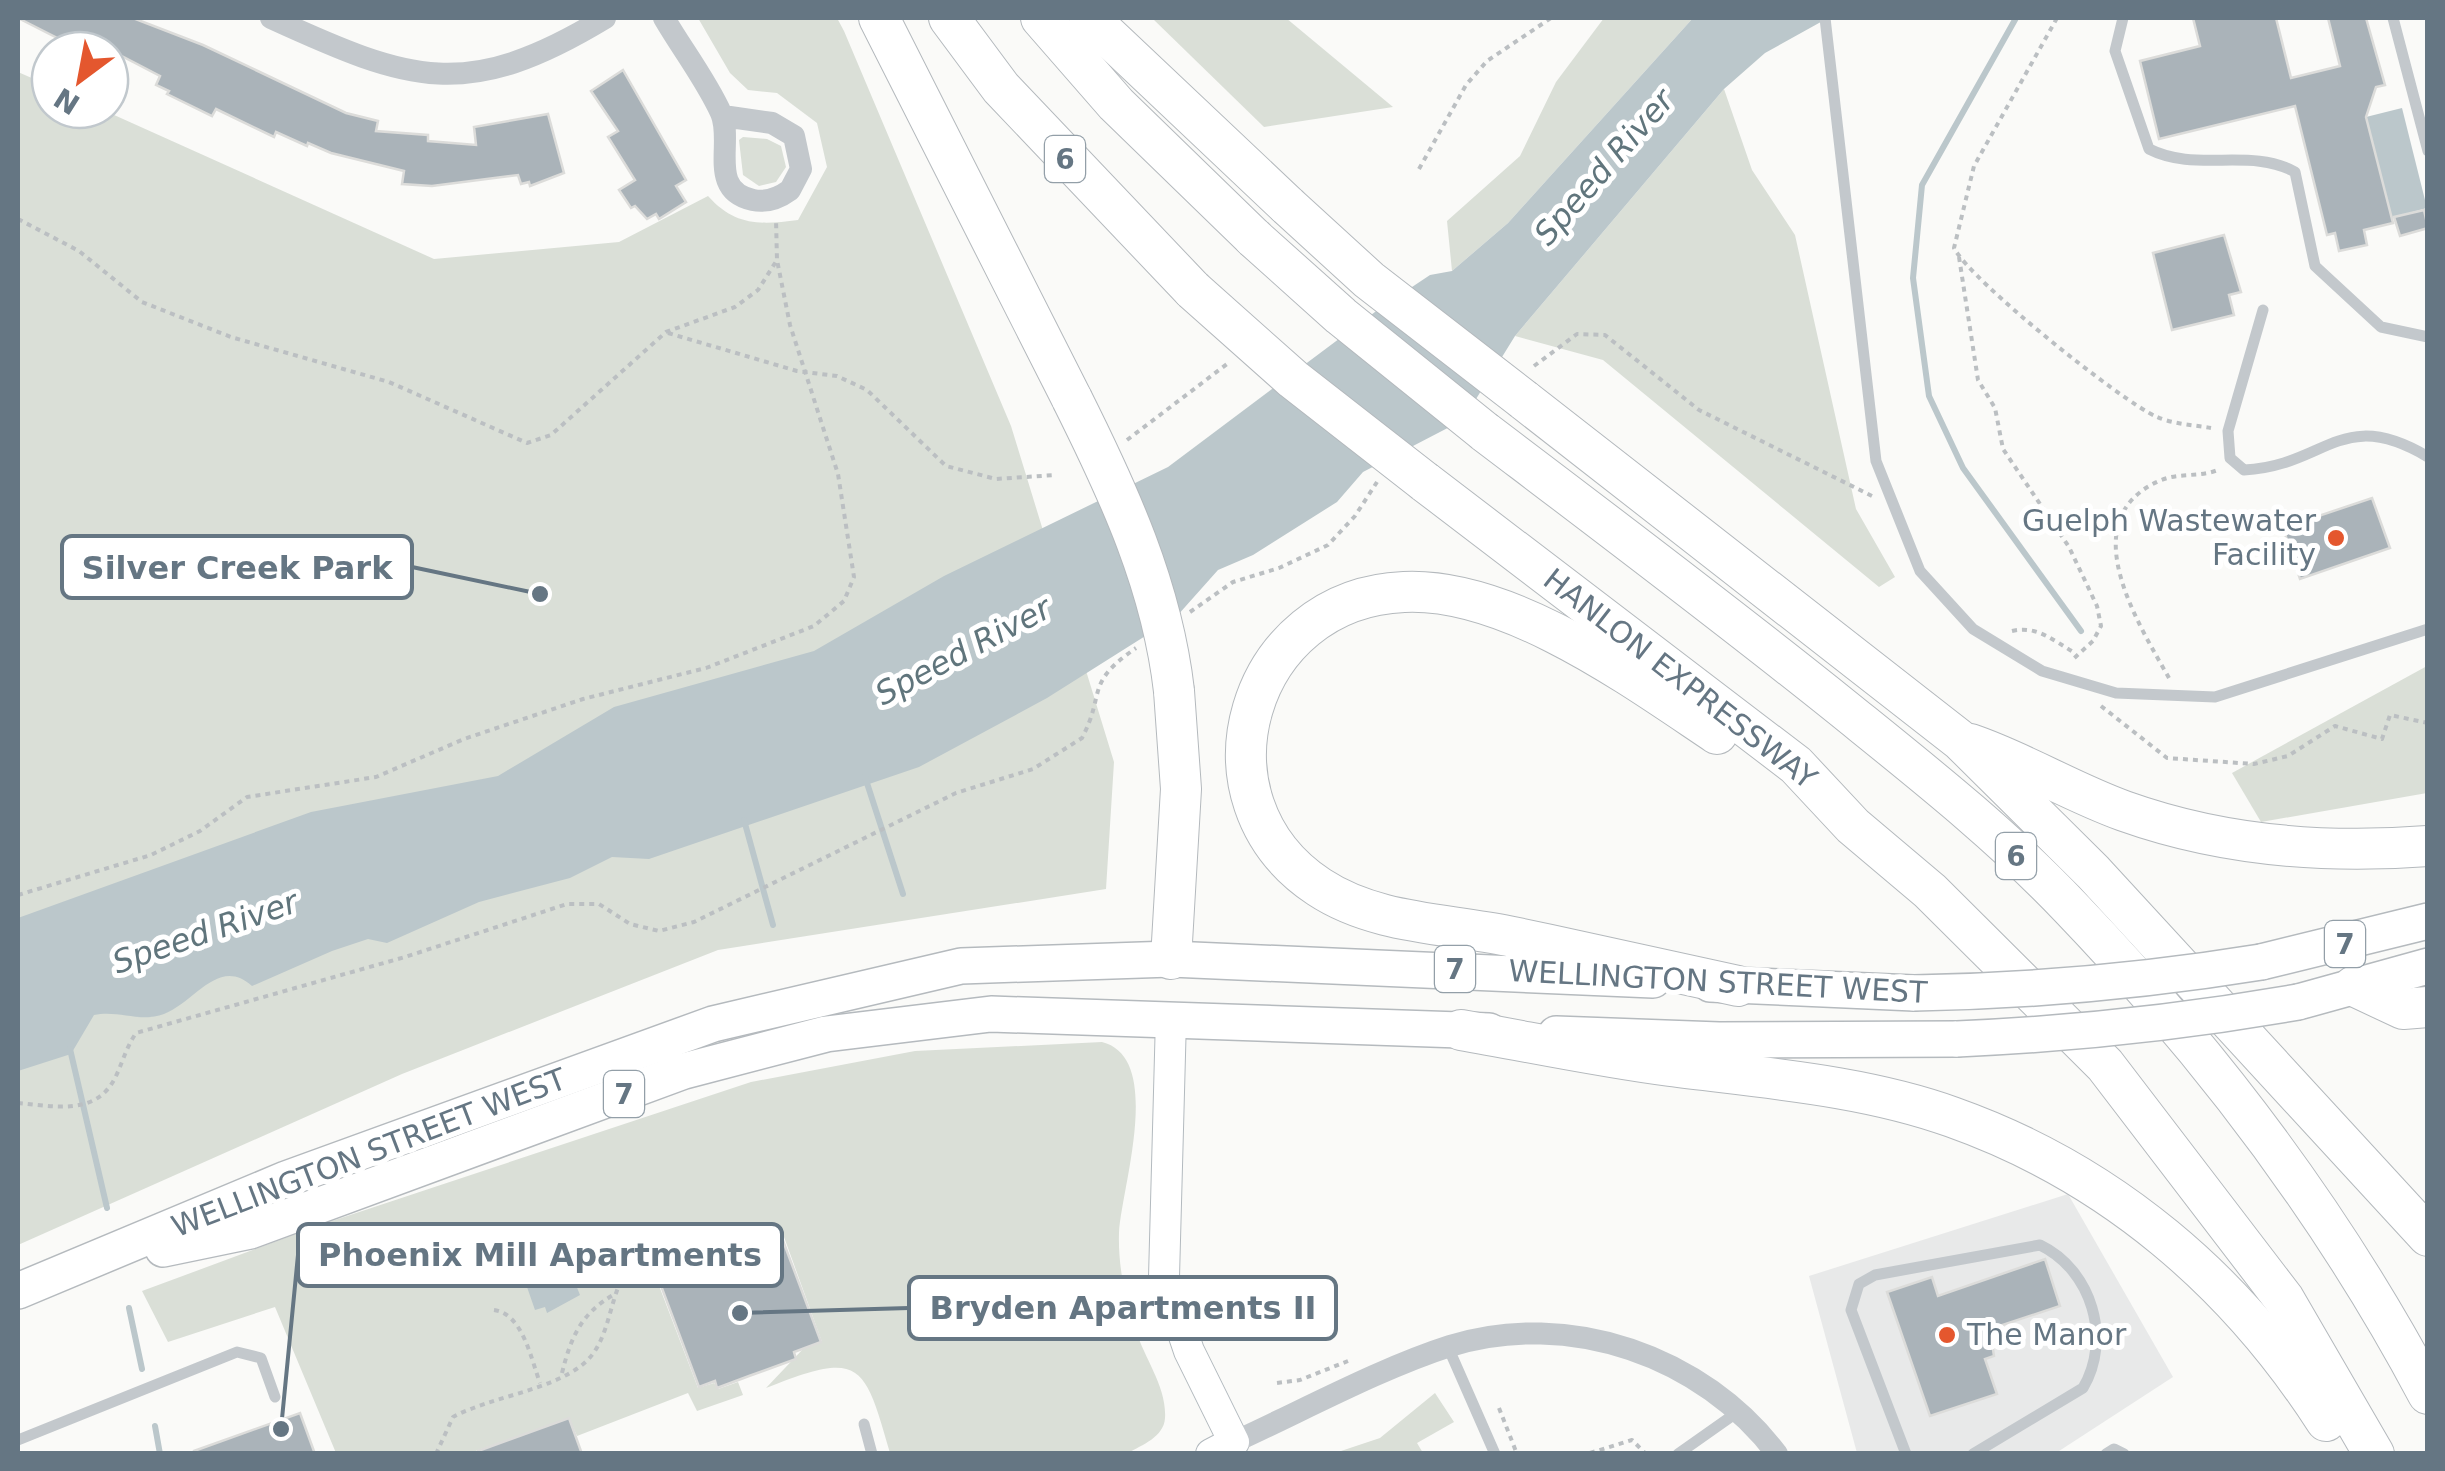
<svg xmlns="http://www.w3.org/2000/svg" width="2445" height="1471" font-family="'DejaVu Sans',sans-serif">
<rect width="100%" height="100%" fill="#fafaf8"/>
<polygon fill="#e8e9e9" points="2068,1194 2173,1377 2056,1453 1857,1453 1809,1276"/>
<g fill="#dadfd7">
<path d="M698 18H837L844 31 1011 426 1114 762 1106 889 718 950 402 1074 18 1245V72L50 86V110H103L434 259 619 242 708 196C735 226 760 225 798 220L827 167 817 123 777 93 748 90 730 73Z"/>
<polygon points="1152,18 1286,18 1393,107 1264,127"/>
<polygon points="1604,18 1693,18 1508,223 1452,271 1447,221 1520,156 1556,82"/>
<polygon points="1724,89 1752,170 1795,235 1856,509 1895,577 1879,587 1603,360 1515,336"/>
<polygon points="743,137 767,139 781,146 786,167 776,182 759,186 743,175 739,140"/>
<polygon points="2427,666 2427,793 2261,822 2232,773"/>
<path d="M1102 1042C1165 1058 1121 1189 1119 1233 1118 1266 1125 1300 1136 1331 1145 1359 1167 1388 1165 1418 1164 1437 1142 1445 1128 1453H890C864 1362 861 1350 766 1388L803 1349 822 1342 784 1237 755 1246 752 1241 675 1269 677 1275 658 1283 698 1388 714 1383 718 1389 738 1382 743 1395 697 1411 688 1393 577 1436 569 1418 470 1453H336L275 1307 168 1342 142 1291 326 1223 751 1082 915 1051Z"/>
<polygon points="1435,1393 1454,1422 1417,1443 1423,1453 1335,1453 1380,1438"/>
</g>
<g fill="#bbc7cb">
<path d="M1693 18H1828L1765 53 1724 89 1515 336 1463 420 1363 472 1337 502 1253 555 1218 570 1177 616 1047 698 919 767 649 859 612 857 570 878 479 902 387 943 368 939 332 951 252 986C219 956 195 1002 164 1014 140 1023 119 1010 94 1015L71 1054 18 1071V918L311 812 498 776 614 707 814 651 944 576 1168 467 1379 309 1430 275 1452 271 1508 223Z"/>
<polygon points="2402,108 2427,208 2391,218 2366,117"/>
<polygon points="557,1270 560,1274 570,1270 580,1295 547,1313 545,1307 535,1310 527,1287 537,1283 535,1278"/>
</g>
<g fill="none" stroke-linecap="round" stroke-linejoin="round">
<g stroke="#bbc7cb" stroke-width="6">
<polyline points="2016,18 1922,185 1913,278 1929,396 1963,468 2081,631"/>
<polyline points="865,777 903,894"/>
<polyline points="744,820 773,925"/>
<polyline points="70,1049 107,1208"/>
<polyline points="129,1308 142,1369"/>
<polyline points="155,1426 160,1454"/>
</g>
</g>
<g fill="#aab3b9" stroke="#dcdcda" stroke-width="2.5">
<polygon points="18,18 133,18 203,45 346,113 378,121 376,131 428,135 428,141 476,145 474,127 548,114 564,173 530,186 529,182 521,184 518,175 432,186 402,184 404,171 331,153 308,143 307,146 276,132 274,137 216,109 212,116 167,94 169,91 156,85 160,76 110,50 81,50"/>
<polygon points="2193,18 2276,18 2291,78 2340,66 2328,18 2366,18 2385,85 2376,87 2366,117 2393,223 2364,230 2367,245 2339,251 2335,233 2327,235 2295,106 2159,139 2140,61 2200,46"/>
<polygon points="623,70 686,180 676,186 686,202 659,219 656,214 647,219 635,206 631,208 619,190 635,180 608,137 618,131 591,91"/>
<polygon points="2424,210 2428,228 2400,236 2394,217"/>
<polygon points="2224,235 2241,292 2229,295 2234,315 2172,330 2153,253"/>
<polygon points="2372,498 2390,548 2300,579 2283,528"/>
<polygon points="782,1238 821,1342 794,1352 796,1359 749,1376 717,1388 715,1381 699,1387 660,1283 679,1276 676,1270 752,1242 754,1248"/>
<polygon points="2045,1259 2060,1306 1990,1329 1994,1356 1985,1359 1997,1394 1930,1416 1887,1292 1932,1277 1938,1296"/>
<polygon points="300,1413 315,1454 194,1454 194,1451"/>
<polygon points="569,1418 582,1454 478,1454 478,1451"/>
</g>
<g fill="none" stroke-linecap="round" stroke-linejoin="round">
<defs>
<polyline id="secondary" points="1171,1018 1164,1277 1189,1351 1234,1442 1211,1454"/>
<g id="primary">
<polyline points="2261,962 2428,921"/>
<polyline points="1710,984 1914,993"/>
<polyline points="2298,1002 2428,966"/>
<polyline points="1556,1034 1719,1040 1957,1039"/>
<polyline points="163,1249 250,1231 684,1071 826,1034 991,1014 1489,1031"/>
<polyline points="18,1291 286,1179 713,1024 961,966 1171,959 1653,980"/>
</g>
<g id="highway">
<polyline points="879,18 1072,399"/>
<polyline points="949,18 1001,88 1193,290"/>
<polyline points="1041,18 1116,104 1254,238"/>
<polyline points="1089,18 1288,206"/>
<polyline points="1524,400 1961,741 2093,872 2428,1236"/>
<path d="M1485 432C1605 523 1726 614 1844 709 1922 772 2002 835 2071 908 2211 1054 2333 1215 2428 1394"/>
<polyline points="1425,482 1796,765 1853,826 1930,891 2105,1065 2284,1299 2374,1454"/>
<path d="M1717 734C1633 678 1509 587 1404 592 1247 598 1186 799 1319 887 1375 924 1445 923 1508 936 1585 952 1662 969 1738 986"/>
<path d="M1970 744C2023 762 2071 792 2124 811 2222 846 2325 854 2428 846"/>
<polyline points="1171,959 1181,789 1174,691"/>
<polyline points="2354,986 2403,1009 2428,1007"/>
<path d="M1461 1030C1530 1042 1600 1057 1670 1066 1763 1078 1863 1085 1952 1117 2110 1173 2236 1281 2326 1421"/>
</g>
</defs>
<use href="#secondary" stroke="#b3babf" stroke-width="32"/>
<use href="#primary" stroke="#b5babe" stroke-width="38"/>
<use href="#highway" stroke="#b4b9bd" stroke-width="42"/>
<g stroke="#bbbfc2" stroke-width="4" stroke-dasharray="5 5" stroke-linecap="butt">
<path d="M2057 18 1974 166 1954 248C1971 281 2121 401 2157 417 2173 424 2194 425 2211 428"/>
<polyline points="1419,169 1466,85 1487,61 1551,18"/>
<polyline points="18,219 79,251 142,302 231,337 389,382 527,443 551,435 666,332 735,307 758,290 777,260"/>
<polyline points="1959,257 1978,380 1995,408 2003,449 2069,547 2097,606 2101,626 2093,641 2071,661"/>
<polyline points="668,333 797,371 837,376 867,390 946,466 996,479 1056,475"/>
<polyline points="1534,366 1577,334 1605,335 1699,410 1872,496"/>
<polyline points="1127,440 1227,364"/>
<polyline points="1190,612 1233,582 1279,568 1328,545 1355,516 1377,482"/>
<path d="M2012 631C2037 625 2054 641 2075 653"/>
<path d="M2169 678C2138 623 2072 520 2159 481 2178 472 2201 478 2220 469"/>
<polyline points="2101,706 2167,758 2254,764 2288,756 2335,726 2382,739 2390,715 2428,723"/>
<polyline points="18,895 151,855 200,831 247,797 376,777 464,739 583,699 706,668 814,626 844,601 854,577 838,474 790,325 777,260 776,219"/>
<path d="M18 1103C53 1106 97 1117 116 1076 123 1061 126 1048 136 1033L405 957 567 904H599L630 924 659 931 694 922 956 793 1033 769 1082 738C1106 692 1084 684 1136 648"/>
<path d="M494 1310C523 1314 531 1359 540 1383"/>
<path d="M562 1373C571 1337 581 1313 615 1294"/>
<polyline points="1277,1383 1300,1380 1348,1361"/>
<polyline points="1499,1408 1517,1454"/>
<polyline points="1590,1453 1632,1440 1646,1454"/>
<path d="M436 1454 453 1417C490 1397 549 1391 582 1365 622 1334 601 1261 660 1250 675 1247 691 1251 704 1260"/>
</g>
<g stroke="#c3c8cc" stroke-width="11">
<polyline points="1825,18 1876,461 1920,571 1973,629 2042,671 2116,693 2215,697 2428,629"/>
<path d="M2123 18 2115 51 2149 149C2196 173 2250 147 2295 172L2315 266 2381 327 2428 337"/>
<polyline points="2393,18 2428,151"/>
<path d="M2263 310 2228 431 2230 458 2244 470C2326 466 2341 405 2428 457"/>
<polyline points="1448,1347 1495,1454"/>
<polyline points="864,1424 872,1454"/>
<polyline points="18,1440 237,1352 261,1358 275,1397"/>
<polyline points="1678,1454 1739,1411"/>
<path d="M1906 1454 1851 1310 1859 1284 1875 1275 2040 1245C2092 1270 2112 1339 2083 1388L1973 1454"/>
<polyline points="2106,1454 2114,1449 2124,1454"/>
</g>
<g stroke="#c3c8cc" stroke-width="22">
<path d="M271 18C411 82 466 102 605 18"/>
<path d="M664 18C682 49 706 80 721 113 734 142 707 190 753 200 767 203 779 198 790 190L801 169 794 136 772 123 723 116"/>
<path d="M1234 1442C1302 1411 1381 1368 1450 1346 1569 1309 1703 1356 1777 1454"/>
</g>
<use href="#secondary" stroke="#fff" stroke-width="30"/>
<use href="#primary" stroke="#fff" stroke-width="35"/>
<use href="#highway" stroke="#fff" stroke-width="40"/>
<defs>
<g id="primary-bridge">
<path d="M1914 993C2031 991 2144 981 2261 962"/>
<path d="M1957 1039C2072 1034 2184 1022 2298 1002"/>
</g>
<g id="highway-bridge">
<polyline points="1288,206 1369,280 1524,400"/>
<polyline points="1254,238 1341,316 1485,432"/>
<polyline points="1193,290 1293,379 1425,482"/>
<path d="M1072 399C1119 493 1162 586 1174 691"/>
</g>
</defs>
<use href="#primary-bridge" stroke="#b5babe" stroke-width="38" stroke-linecap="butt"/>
<use href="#highway-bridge" stroke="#b4b9bd" stroke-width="42" stroke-linecap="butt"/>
<use href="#primary-bridge" stroke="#fff" stroke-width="35"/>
<use href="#highway-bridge" stroke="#fff" stroke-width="40"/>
</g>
<g fill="#e4572e" stroke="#fff" stroke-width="4">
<circle cx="2336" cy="538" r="10"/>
<circle cx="1947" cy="1335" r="10"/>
</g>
<g text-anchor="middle" stroke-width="10" stroke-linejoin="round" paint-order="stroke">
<g fill="#fff" stroke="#939fa8" stroke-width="2.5">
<rect x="1045" y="136" width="40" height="46" rx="8"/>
<rect x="1996" y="833" width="40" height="46" rx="8"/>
<rect x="2325" y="921" width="40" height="46" rx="8"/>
<rect x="1435" y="946" width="40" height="46" rx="8"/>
<rect x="604" y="1071" width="40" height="46" rx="8"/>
</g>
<g font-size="28" font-weight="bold" fill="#657683">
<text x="1065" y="169">6</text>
<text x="2016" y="866">6</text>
<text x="2345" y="954">7</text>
<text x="1455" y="979">7</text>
<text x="624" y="1104">7</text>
</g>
<g font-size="30" fill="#657683" stroke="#fff" text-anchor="end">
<text x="2316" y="531">Guelph Wastewater<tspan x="2316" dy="34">Facility</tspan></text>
<text x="1967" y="1345" text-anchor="start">The Manor</text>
</g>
<g font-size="30" fill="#657683" stroke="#fff">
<text transform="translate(1680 679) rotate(38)" y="10">HANLON EXPRESSWAY</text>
<text transform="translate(1718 982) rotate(3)" y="10">WELLINGTON STREET WEST</text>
<text transform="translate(369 1153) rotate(-21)" y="10">WELLINGTON STREET WEST</text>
</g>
<g font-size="32" font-style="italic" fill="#60757c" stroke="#fff">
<text transform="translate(1604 167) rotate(-49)" y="11">Speed River</text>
<text transform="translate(963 651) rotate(-28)" y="11">Speed River</text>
<text transform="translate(205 932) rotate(-19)" y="11">Speed River</text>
</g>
</g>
<path fill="none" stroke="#657683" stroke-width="4" d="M540 594L412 567M281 1429L298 1255M740 1313L909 1308"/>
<g fill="#657683" stroke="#fff" stroke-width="4">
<circle cx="540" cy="594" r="10"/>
<circle cx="281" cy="1429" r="10"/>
<circle cx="740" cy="1313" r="10"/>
</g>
<g fill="#fff" stroke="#657683" stroke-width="4">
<rect x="62" y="536" width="350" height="62" rx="10"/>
<rect x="298" y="1224" width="484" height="62" rx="10"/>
<rect x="909" y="1277" width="427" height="62" rx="10"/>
</g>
<g font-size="32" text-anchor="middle" font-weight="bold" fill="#657683">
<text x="237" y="579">Silver Creek Park</text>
<text x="540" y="1266">Phoenix Mill Apartments</text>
<text x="1123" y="1319">Bryden Apartments II</text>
</g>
<rect width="2445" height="1471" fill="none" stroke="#657683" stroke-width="40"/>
<g transform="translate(80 80) rotate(212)"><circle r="48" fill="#ffffff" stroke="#c1c8cd" stroke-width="2.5"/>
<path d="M0-8L18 38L0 25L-18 38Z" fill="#e4572e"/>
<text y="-15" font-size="28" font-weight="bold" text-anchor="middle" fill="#657683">N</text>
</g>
</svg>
